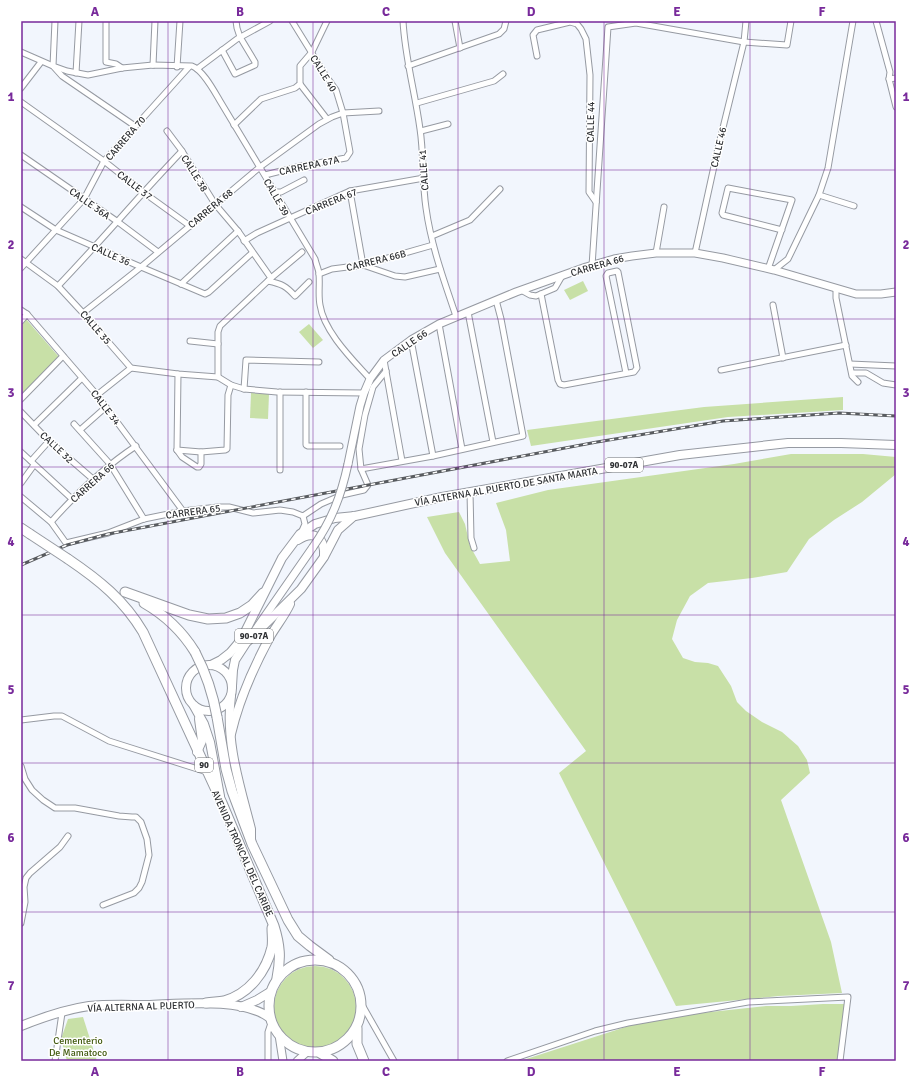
<svg xmlns="http://www.w3.org/2000/svg" width="917" height="1082" font-family="Signika,sans-serif">
<rect width="100%" height="100%" fill="#f2f6fd"/>
<g fill="#c8e0a7">
<polygon points="583,281 588,291 570,300 564,290"/>
<polygon points="25,318 59,357 21,396 21,322"/>
<polygon points="309,324 323,340 313,348 299,332"/>
<polygon points="251,393 269,394 268,419 250,418"/>
<polygon points="843,397 843,410 728,417 531,446 527,430 704,407"/>
<polygon points="791,454 863,454 896,457 896,474 862,502 834,520 809,539 787,572 752,578 708,583 690,596 677,620 672,639 683,658 695,662 708,663 718,666 731,686 737,702 746,711 762,722 782,732 798,746 807,760 810,773 781,800 831,942 842,993 779,996 676,1006 559,773 586,751 445,553 427,517 459,512 465,524 470,546 480,564 510,561 506,530 496,503 548,490 734,464"/>
<circle cx="315" cy="1007" r="41"/>
<polygon points="823,1004 845,1004 838,1061 520,1061 641,1022 673,1016 766,1006 791,1006"/>
<polygon points="83,1017 97,1061 67,1061 61,1039 68,1019"/>
</g>
<g fill="none" stroke-linecap="round" stroke-linejoin="round">
<defs>
<g id="street">
<path d="M55 21 53 66 67 71 88 75 122 68 153 65 192 66C203 70 214 91 220 101L315 259C316 264 319 270 319 274 320 285 318 295 320 305 324 332 353 360 370 379"/>
<polyline points="106,21 106,62 116,64 122,68"/>
<path d="M403 21C405 58 415 92 420 129 424 155 422 182 426 208 431 245 444 281 456 316"/>
<polyline points="455,21 460,48"/>
<polyline points="876,21 890,72 889,79 896,107"/>
<polyline points="222,50 235,74 255,65 255,62 240,37 237,28 236,21"/>
<polyline points="21,52 53,66 62,76 135,126"/>
<polyline points="537,56 533,35 537,30 570,22 577,24 581,29 586,39 590,75 589,192 596,202"/>
<polyline points="153,65 155,21"/>
<polyline points="408,66 499,34 504,29 506,21"/>
<polyline points="177,67 180,21"/>
<polyline points="197,69 237,39 270,21"/>
<polyline points="76,73 79,21"/>
<polyline points="889,79 896,78"/>
<polyline points="300,84 327,119"/>
<polyline points="21,88 41,62"/>
<polyline points="21,102 104,161 143,192 190,226"/>
<polyline points="417,103 494,81 503,74"/>
<polyline points="234,125 261,99 295,88 300,84 300,66 312,52 327,21"/>
<polyline points="167,131 182,151"/>
<polyline points="421,131 448,124"/>
<polyline points="21,155 118,222 158,252"/>
<polyline points="265,175 301,166 346,158 350,152 343,113 336,90 326,76 292,21"/>
<polyline points="350,191 363,265 395,276 405,277 440,269"/>
<polyline points="275,192 281,192 304,180"/>
<polyline points="819,195 854,206"/>
<polyline points="21,207 56,230 141,267 205,294 209,292 252,253"/>
<polyline points="432,236 470,220 500,189"/>
<polyline points="244,241 257,233 350,191 424,178"/>
<polyline points="656,253 664,207"/>
<polyline points="695,253 718,148 744,42 746,21"/>
<polyline points="21,259 58,286 83,313 131,368 178,374 218,377 231,385 244,389 277,392 364,393"/>
<polyline points="592,266 608,27 636,23 744,42 787,45 791,21"/>
<polyline points="21,268 84,199 104,161 189,67"/>
<polyline points="768,269 792,200 728,188 722,213 723,215 782,230"/>
<polyline points="774,270 788,259 819,195 828,168 853,21"/>
<polyline points="319,274 332,269 363,265 433,245"/>
<path d="M268 281C282 284 286 286 295 296L309 282"/>
<polyline points="181,284 238,231"/>
<path d="M58 286C100 242 139 196 182 151L215 204 238 231 271 278"/>
<polyline points="836,288 836,298 852,376 858,382"/>
<polyline points="521,290 530,295 536,296 555,288 562,276"/>
<polyline points="541,294 558,380 560,384 564,385 634,372 637,368 618,272 617,271 608,273 606,276 626,373"/>
<polyline points="773,305 783,358"/>
<polyline points="21,310 27,314 97,395 183,511"/>
<polyline points="468,312 493,442"/>
<polyline points="83,313 141,267 260,167 319,124 332,117 343,113 379,111"/>
<polyline points="21,321 27,314"/>
<polyline points="439,324 462,449"/>
<polyline points="411,340 433,456"/>
<polyline points="190,341 218,344"/>
<polyline points="384,360 402,461"/>
<polyline points="850,364 896,366"/>
<polyline points="721,370 846,345"/>
<polyline points="852,373 866,373 883,383 896,385"/>
<polyline points="218,377 218,332 220,326 271,278 302,252"/>
<polyline points="244,389 246,360 319,362"/>
<polyline points="280,392 280,470"/>
<polyline points="306,392 306,445 308,446 340,446"/>
<polyline points="97,395 131,368"/>
<polyline points="21,399 63,356"/>
<polyline points="21,412 49,441 94,480"/>
<polyline points="74,424 110,464 144,519"/>
<polyline points="34,425 82,378"/>
<polyline points="80,430 106,407"/>
<polyline points="177,450 201,452 225,450 227,449 228,395 231,385"/>
<polyline points="177,450 178,374"/>
<polyline points="177,450 182,457 197,467 199,467 201,464 201,452"/>
<polyline points="21,452 72,499"/>
<polyline points="31,461 49,441"/>
<polyline points="361,469 433,456 523,436 501,319 496,300"/>
<polyline points="21,483 34,465"/>
<polyline points="470,492 471,538 474,548"/>
<polyline points="21,497 51,522 66,543 108,533 144,519 183,511 218,507 229,507 253,513 280,510 293,512 303,516 321,504 342,495 364,490 368,485 361,469 359,449 365,415 373,387 386,371"/>
<path d="M51 522C77 493 104 467 136 446"/>
<polyline points="301,533 305,524 303,516"/>
<polyline points="21,720 54,716 62,716 109,741 207,772"/>
<polyline points="21,766 25,779 32,790 43,800 55,808 75,808 119,816 132,817 136,817 141,822 147,839 149,855 142,882 139,888 134,893 103,905"/>
<polyline points="21,923 25,902 24,887 26,878 30,873 60,847 68,836"/>
<polyline points="361,1003 394,1061"/>
<polyline points="55,1061 62,1013"/>
<polyline points="268,1061 268,1032 271,1023"/>
<polyline points="507,1061 595,1031 628,1023 748,1002 848,997 840,1061"/>
</g>
<g id="secondary">
<polyline points="348,464 360,406 364,393 370,379 384,360 411,340 439,324 516,292 586,267 614,259 632,256 656,253 695,253 723,258 774,270 856,294 881,294 896,292"/>
<polyline points="254,632 313,547"/>
<polyline points="279,1035 283,1061"/>
<polyline points="297,1061 307,1052"/>
</g>
<g id="primary">
<path d="M298 540C314 529 325 538 324 556"/>
<polyline points="211,665 221,660 230,653 241,640 282,558 300,534 315,524 335,518 355,516 442,497 680,455 788,443 841,443 896,445"/>
<circle cx="209" cy="688" r="23"/>
<polyline points="232,686 233,670 235,660 246,643 301,589 324,557 338,530 354,516"/>
<path d="M231 696C225 741 240 786 251 829V838"/>
<polyline points="194,706 204,724 210,742 220,796"/>
<path d="M231 734C239 700 254 666 271 635 277 625 285 615 290 604"/>
<polyline points="197,752 202,741 199,719"/>
<polyline points="241,1007 257,1000 270,992"/>
<path d="M21 1026C41 1018 68 1009 89 1006 108 1004 128 1005 147 1005 181 1004 242 997 270 1018"/>
</g>
<g id="highway">
<polyline points="21,528 30,534"/>
<path d="M68 559C99 580 124 600 143 632L222 803 274 926C280 945 281 958 277 978"/>
<polyline points="125,592 189,615 208,619 226,618 240,613 252,605 263,593"/>
<path d="M144 603C165 615 182 631 195 652"/>
<polyline points="217,717 226,769 232,791 252,844 288,920 298,936 310,946 329,960"/>
<circle cx="315" cy="1006" r="46"/>
<path d="M206 1003C212 1002 218 1002 224 1001 249 994 266 972 272 947 273 941 272 934 272 928"/>
<polyline points="357,1028 357,1044 364,1061"/>
<polyline points="320,1053 333,1061"/>
</g>
</defs>
<use href="#street" stroke="#969aa2" stroke-width="7"/>
<use href="#secondary" stroke="#969aa2" stroke-width="9"/>
<use href="#primary" stroke="#969aa2" stroke-width="10"/>
<use href="#highway" stroke="#969aa2" stroke-width="11"/>
<use href="#street" stroke="#fff" stroke-width="5"/>
<use href="#secondary" stroke="#fff" stroke-width="7"/>
<use href="#primary" stroke="#fff" stroke-width="8"/>
<use href="#highway" stroke="#fff" stroke-width="9"/>
<defs>
<polyline id="rail" points="21,565 67,545 108,534 597,442 723,421 839,413 896,416"/>
</defs>
<use href="#rail" stroke="#585b5f" stroke-width="3"/>
<use href="#rail" stroke="#fff" stroke-width="1.5" stroke-dasharray="4.5" stroke-linecap="butt"/>
<defs>
<path id="secondary-bridge" d="M313 547C332 520 341 496 348 464"/>
<g id="highway-bridge">
<polyline points="30,534 68,559"/>
<path d="M195 652C206 673 213 694 217 717"/>
</g>
</defs>
<use href="#secondary-bridge" stroke="#969aa2" stroke-width="9" stroke-linecap="butt"/>
<use href="#highway-bridge" stroke="#969aa2" stroke-width="11" stroke-linecap="butt"/>
<use href="#secondary-bridge" stroke="#fff" stroke-width="7"/>
<use href="#highway-bridge" stroke="#fff" stroke-width="9"/>
</g>
<path fill="none" stroke="#782a9b" stroke-width="1" stroke-opacity="0.55" d="M168 21V1061M313 21V1061M458 21V1061M604 21V1061M750 21V1061M21 170H896M21 319H896M21 467H896M21 615H896M21 763H896M21 912H896"/>
<g text-anchor="middle" stroke-width="3" stroke-linejoin="round" paint-order="stroke">
<g fill="#fff" stroke="#6d6f71" stroke-width="1">
<rect x="605" y="458" width="38" height="14" rx="3"/>
<rect x="235" y="629" width="38" height="14" rx="3"/>
<rect x="195" y="758" width="18" height="14" rx="3"/>
</g>
<g font-size="9" font-weight="bold" fill="#2f3134">
<text x="624" y="468">90-07A</text>
<text x="254" y="639">90-07A</text>
<text x="204" y="768">90</text>
</g>
<g font-size="10" fill="#2f3134" stroke="#fff">
<text transform="translate(324 73) rotate(58)" y="4">CALLE 40</text>
<text transform="translate(590 122) rotate(-89)" y="4">CALLE 44</text>
<text transform="translate(125 138) rotate(-49)" y="4">CARRERA 70</text>
<text transform="translate(718 147) rotate(-77)" y="4">CALLE 46</text>
<text transform="translate(309 165) rotate(-12)" y="4">CARRERA 67A</text>
<text transform="translate(423 170) rotate(-94)" y="4">CALLE 41</text>
<text transform="translate(195 173) rotate(58)" y="4">CALLE 38</text>
<text transform="translate(135 185) rotate(37)" y="4">CALLE 37</text>
<text transform="translate(277 197) rotate(60)" y="4">CALLE 39</text>
<text transform="translate(331 201) rotate(-22)" y="4">CARRERA 67</text>
<text transform="translate(90 203) rotate(35)" y="4">CALLE 36A</text>
<text transform="translate(210 208) rotate(-40)" y="4">CARRERA 68</text>
<text transform="translate(111 254) rotate(24)" y="4">CALLE 36</text>
<text transform="translate(376 260) rotate(-14)" y="4">CARRERA 66B</text>
<text transform="translate(597 265) rotate(-16)" y="4">CARRERA 66</text>
<text transform="translate(96 327) rotate(49)" y="4">CALLE 35</text>
<text transform="translate(409 343) rotate(-34)" y="4">CALLE 66</text>
<text transform="translate(106 407) rotate(52)" y="4">CALLE 34</text>
<text transform="translate(57 447) rotate(43)" y="4">CALLE 32</text>
<text transform="translate(92 482) rotate(-42)" y="4">CARRERA 66</text>
<text transform="translate(506 486) rotate(-10)" y="4">VÍA ALTERNA AL PUERTO DE SANTA MARTA</text>
<text transform="translate(193 511) rotate(-8)" y="4">CARRERA 65</text>
<text transform="translate(243 853) rotate(66)" y="4">AVENIDA TRONCAL DEL CARIBE</text>
<text transform="translate(141 1006) rotate(-2)" y="4">VÍA ALTERNA AL PUERTO</text>
</g>
<g font-size="10" fill="#435b10" stroke="#fff">
<text x="78" y="1044">Cementerio<tspan x="78" dy="12">De Mamatoco</tspan></text>
</g>
</g>
<rect width="917" height="1082" fill="none" stroke="#ffffff" stroke-width="44"/>
<rect x="22" y="22" width="873" height="1038" fill="none" stroke="#782a9b" stroke-width="1.5"/>
<g font-size="13" text-anchor="middle" font-weight="bold" fill="#782a9b">
<text x="95" y="16">A</text>
<text x="240" y="16">B</text>
<text x="386" y="16">C</text>
<text x="531" y="16">D</text>
<text x="677" y="16">E</text>
<text x="822" y="16">F</text>
<text x="11" y="101">1</text>
<text x="906" y="101">1</text>
<text x="11" y="249">2</text>
<text x="906" y="249">2</text>
<text x="11" y="397">3</text>
<text x="906" y="397">3</text>
<text x="11" y="546">4</text>
<text x="906" y="546">4</text>
<text x="11" y="694">5</text>
<text x="906" y="694">5</text>
<text x="11" y="842">6</text>
<text x="906" y="842">6</text>
<text x="11" y="990">7</text>
<text x="906" y="990">7</text>
<text x="95" y="1076">A</text>
<text x="240" y="1076">B</text>
<text x="386" y="1076">C</text>
<text x="531" y="1076">D</text>
<text x="677" y="1076">E</text>
<text x="822" y="1076">F</text>
</g>
</svg>
